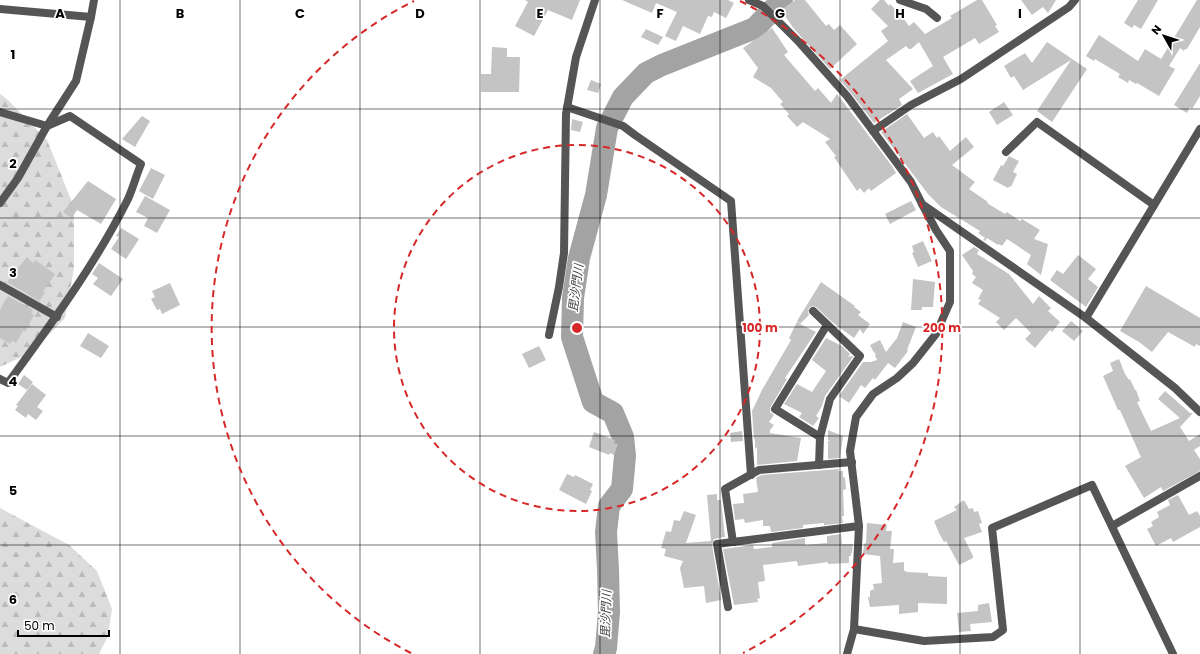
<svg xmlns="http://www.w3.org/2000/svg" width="1200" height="654" font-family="Poppins,'Noto Sans JP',sans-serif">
<defs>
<pattern id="forest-firs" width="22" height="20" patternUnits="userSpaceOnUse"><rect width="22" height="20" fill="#dcdcdc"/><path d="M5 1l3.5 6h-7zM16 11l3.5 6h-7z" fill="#bbb"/></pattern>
</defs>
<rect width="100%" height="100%" fill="#fff"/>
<g fill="url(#forest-firs)">
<polygon points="0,94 8,100 47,140 74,207 74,268 65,318 32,352 0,367"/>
<polygon points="0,508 69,545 97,571 112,609 108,636 99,654 0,654"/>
</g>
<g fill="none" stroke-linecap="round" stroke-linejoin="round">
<polyline stroke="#a3a3a3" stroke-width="22" points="604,654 606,648 609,612 608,570 606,532 609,506 622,489 625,456 623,437 613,413 593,402 572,337 573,298 579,258 596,195 607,128 623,97 646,73 662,65 755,28 782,0"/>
</g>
<g fill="#c4c4c4">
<polygon points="525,0 580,0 572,20 548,10 534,36 515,26 528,2"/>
<polygon points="622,0 728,0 734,3 726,18 714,12 712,17 708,16 700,34 683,26 676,41 665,36 677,12 656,3 652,13"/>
<polygon points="795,0 805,0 826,26 829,24 834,30 840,25 857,44 830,69 794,29 781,10"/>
<polygon points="880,0 884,0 889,6 890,4 901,15 909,26 914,22 925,34 952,18 950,16 977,0 982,0 997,25 995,26 999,32 979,44 975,38 943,57 953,74 918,93 910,81 933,66 919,42 911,49 909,49 906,46 886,60 913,89 899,99 902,105 874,123 851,93 840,80 888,41 881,31 888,26 871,9"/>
<polygon points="1021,0 1056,0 1048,13 1043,7 1032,15"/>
<polygon points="1138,0 1158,0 1141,29 1134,25 1132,28 1124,23"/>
<polygon points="1197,0 1200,0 1200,27 1187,49 1185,49 1184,51 1180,48 1169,66 1175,69 1159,96 1137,83 1136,84 1129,80 1128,83 1118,77 1120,74 1095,59 1094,61 1086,56 1099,35 1138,61 1145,49 1161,59"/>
<polygon points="772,28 788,52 784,55 815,91 818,88 831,103 837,94 892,166 896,173 871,191 869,188 864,193 860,188 857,191 834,157 836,156 825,142 830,139 803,122 797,127 787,116 789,114 780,104 783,102 771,88 753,77 758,68 743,48"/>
<polygon points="646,29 663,37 658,45 641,37"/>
<polygon points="1047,42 1087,69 1052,122 1037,111 1071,60 1023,90 1014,76 1011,78 1004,66 1025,53 1032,63"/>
<polygon points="492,47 507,48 507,57 520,57 519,92 481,92 481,74 491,74"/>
<polygon points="1200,63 1200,96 1192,109 1190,107 1187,113 1174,105"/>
<polygon points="591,80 601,84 598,93 587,90"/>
<polygon points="1004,102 1013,115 997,125 989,112"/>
<polygon points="907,114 924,138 933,132 937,138 939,136 950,151 966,137 974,147 952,165 975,182 969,189 988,202 987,203 1005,214 1007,212 1020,221 1022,219 1040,230 1034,239 1048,244 1041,275 1027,264 1031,255 1007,239 1002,246 999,244 998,245 987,238 985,241 983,240 985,238 978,233 980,231 941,207 928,194 881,132"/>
<polygon points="142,116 150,121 135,147 122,139"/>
<polygon points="572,119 583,122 580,132 571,130"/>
<polygon points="1009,156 1019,161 1013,172 1017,174 1011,187 1010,186 1008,188 993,180 1001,165 1003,166"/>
<polygon points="151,168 165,175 153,199 139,191"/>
<polygon points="88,181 116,199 101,224 77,210 72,218 63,212"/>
<polygon points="145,196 170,210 157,233 144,226 148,218 136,212"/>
<polygon points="911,201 916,210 890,224 885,214"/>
<polygon points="121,228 139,239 126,259 111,249 119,237 116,236"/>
<polygon points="923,241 932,261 918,267 912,253 914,252 912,246"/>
<polygon points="974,247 979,250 977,254 1009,274 1033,304 1039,296 1051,308 1048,311 1060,322 1052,332 1050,330 1035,348 1025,339 1031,333 1016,318 1004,330 996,322 1000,318 978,304 981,300 978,299 983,290 972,283 976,277 972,274 973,271 962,255"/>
<polygon points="1078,255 1096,269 1088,279 1098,287 1086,307 1050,280 1057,270 1063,274"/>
<polygon points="27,257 33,263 35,260 55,274 43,292 45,293 39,301 7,282"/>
<polygon points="99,263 123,279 111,296 93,284 98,278 92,274"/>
<polygon points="913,279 935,282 933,307 922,307 922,310 911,310"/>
<polygon points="821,282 855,306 854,307 861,312 858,315 870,324 863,334 860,329 854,338 832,322 816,307 812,306 809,308 808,312 809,315 800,324 816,332 785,378 787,379 770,408 770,412 774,415 769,422 774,425 770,430 770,433 801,438 797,461 757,465 757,447 755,449 755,439 754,439 752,411 762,390 791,340 789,338 797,322 800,324 797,321"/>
<polygon points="170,283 180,305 162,314 160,309 157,310 151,299 155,297 152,291"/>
<polygon points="1146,286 1200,318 1200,346 1196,344 1195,347 1168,332 1152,352 1139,342 1120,331"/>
<polygon points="8,296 33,310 31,313 34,315 25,332 23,331 16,343 12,341 10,344 0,338 0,310"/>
<polygon points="1071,321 1083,331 1074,341 1062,331"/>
<polygon points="903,322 916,327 907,350 908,351 895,368 888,363 875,380 873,378 865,388 861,385 849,403 839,396 863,362 871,362 877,360 875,355 876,354 873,351 870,345 880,340 886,352 897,338"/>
<polygon points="88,333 109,346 101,358 80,346"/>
<polygon points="826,338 842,346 850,354 848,357 851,356 853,357 825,396 822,406 816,416 819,418 813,426 799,417 802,413 784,404 797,384 812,392 826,371 812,360"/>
<polygon points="539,346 546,360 529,368 522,354"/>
<polygon points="1119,359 1125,374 1129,380 1130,379 1135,390 1136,390 1140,401 1137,402 1151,431 1180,418 1158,399 1165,391 1190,413 1193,413 1180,427 1189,441 1200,434 1200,446 1194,450 1200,459 1200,471 1163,491 1161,487 1144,498 1125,466 1141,457 1120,410 1118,410 1103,376 1113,371 1110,363"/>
<polygon points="24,375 33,382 27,390 18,384"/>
<polygon points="32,384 46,395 37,407 43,411 36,420 28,414 26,418 15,410 18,406 16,405"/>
<polygon points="828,430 843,436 840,458 828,459 828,441 830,441 828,440"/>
<polygon points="742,431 743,441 731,442 730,433"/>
<polygon points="594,432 615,440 614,443 618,444 614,455 610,453 609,455 589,447"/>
<polygon points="839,469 838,471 843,471 843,478 845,477 846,489 843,490 844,516 842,516 843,523 826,525 824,525 824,523 803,525 803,528 771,532 770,526 763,526 763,520 745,523 744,519 735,520 733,504 744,503 743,494 758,492 756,478 761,475"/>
<polygon points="567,474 574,477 575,475 593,484 590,490 592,491 586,504 559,490"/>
<polygon points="717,494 717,500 721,500 725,537 714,539 712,545 721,600 706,603 704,586 684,588 680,568 683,561 664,556 666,549 661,548 666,531 671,532 674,520 680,521 684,511 696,515 686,543 711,541 707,495"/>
<polygon points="1178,495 1189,515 1197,511 1200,516 1200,527 1173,542 1171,538 1156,546 1147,529 1153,526 1151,522 1159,517 1157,512 1170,505 1168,500"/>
<polygon points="964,500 969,509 973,508 974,512 978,511 982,523 979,524 982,532 964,538 973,556 973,558 959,565 946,541 944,542 939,533 934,521 957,510 954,507"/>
<polygon points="867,523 887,525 886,531 892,531 890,549 894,549 893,563 904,562 904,571 906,571 906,572 928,573 928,576 947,577 947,604 918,603 918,612 899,614 899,605 870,607 868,597 870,597 870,591 874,589 873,584 882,583 880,556 863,554 864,544 866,543"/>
<polygon points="841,534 842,544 853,544 852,553 851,553 851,556 849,556 849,563 828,564 828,562 798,566 797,561 763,565 765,581 758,582 760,598 757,599 758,602 734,605 723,549 753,545 754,549 772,547 772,543 805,538 805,545 827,543 827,536"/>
<polygon points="989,603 992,622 970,624 971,631 959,632 957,613 978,611 978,605"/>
</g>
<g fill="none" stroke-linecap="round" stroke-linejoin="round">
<g stroke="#555" stroke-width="8">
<polyline points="749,0 763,6 799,42 847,96 911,182 922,204 1086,318 1175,388 1200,412"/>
<polyline points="900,0 926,9 937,18"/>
<polyline points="0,9 91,17"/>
<polyline points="567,107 623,126 635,135 731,201 751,475"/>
<path d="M0 112 47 126 70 116 141 164C136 176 133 188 128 199 95 265 51 324 8 383L0 379"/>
<polyline points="873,131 911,105 961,79 1069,7 1075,0"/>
<polyline points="1006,152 1037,122 1154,205"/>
<polyline points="0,285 57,317"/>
<polyline points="813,311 860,356 830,399 820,437"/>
<polyline points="1086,318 1200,129"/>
<polyline points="549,335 559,287 564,253 566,114 576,57 595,0"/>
<polyline points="819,465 820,437 775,409 827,325"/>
<polyline points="1112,526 1200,476"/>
<polyline points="733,542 725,489 759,470 852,462"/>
<polyline points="728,607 717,544 859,526"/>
<polyline points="854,629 924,641 993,637 1003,630 992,528 1092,485 1173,654"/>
</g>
<g stroke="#555" stroke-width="8">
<polyline points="0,203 18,178 47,126 76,81 91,17 94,0"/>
<polyline points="847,654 854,629 859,526 850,451 856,417 873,394 897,378 913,363 936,334 950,302 950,251 936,230 922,204"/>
</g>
</g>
<path fill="none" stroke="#000" stroke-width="1" stroke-opacity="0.55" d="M120 0V654M240 0V654M360 0V654M480 0V654M600 0V654M720 0V654M840 0V654M960 0V654M1080 0V654M0 109H1200M0 218H1200M0 327H1200M0 436H1200M0 545H1200"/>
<g fill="none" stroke="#d62828" stroke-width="2" stroke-dasharray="7 5">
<circle cx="577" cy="328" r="183"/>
<path d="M411 653A365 365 0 0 1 414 1M740 1A365 365 0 0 1 743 653"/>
</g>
<g text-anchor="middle" stroke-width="3.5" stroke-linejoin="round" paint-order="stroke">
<g font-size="12" font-style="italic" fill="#444" stroke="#fff">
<text transform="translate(576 288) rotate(-83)" y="4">毘沙門川</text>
<text transform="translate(606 614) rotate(-88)" y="4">毘沙門川</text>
</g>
</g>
<g font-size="13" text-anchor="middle" font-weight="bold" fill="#000" stroke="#fff" stroke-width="3.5" stroke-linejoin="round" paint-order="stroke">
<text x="60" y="18">A</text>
<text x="180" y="18">B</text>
<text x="300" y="18">C</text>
<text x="420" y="18">D</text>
<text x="540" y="18">E</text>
<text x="660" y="18">F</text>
<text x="780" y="18">G</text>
<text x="900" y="18">H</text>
<text x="1020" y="18">I</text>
<text x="13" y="59">1</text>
<text x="13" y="168">2</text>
<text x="13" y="277">3</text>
<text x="13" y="386">4</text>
<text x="13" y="495">5</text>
<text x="13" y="604">6</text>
</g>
<circle cx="577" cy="328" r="6" fill="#d62828" stroke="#fff" stroke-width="2"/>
<g font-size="12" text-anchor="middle" font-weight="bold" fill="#d62828" stroke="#fff" stroke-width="3.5" stroke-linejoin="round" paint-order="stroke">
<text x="760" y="332">100 m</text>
<text x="942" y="332">200 m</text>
</g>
<g transform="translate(1164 36) rotate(309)" stroke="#ffffff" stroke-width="3" paint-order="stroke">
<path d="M0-3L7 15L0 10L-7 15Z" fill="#000000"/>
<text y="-6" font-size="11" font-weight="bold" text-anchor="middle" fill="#000000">N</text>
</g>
<path d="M18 630v6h91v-6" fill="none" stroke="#000000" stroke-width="2"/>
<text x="24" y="630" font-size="12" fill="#000000" stroke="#ffffff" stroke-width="3" paint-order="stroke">50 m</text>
</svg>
